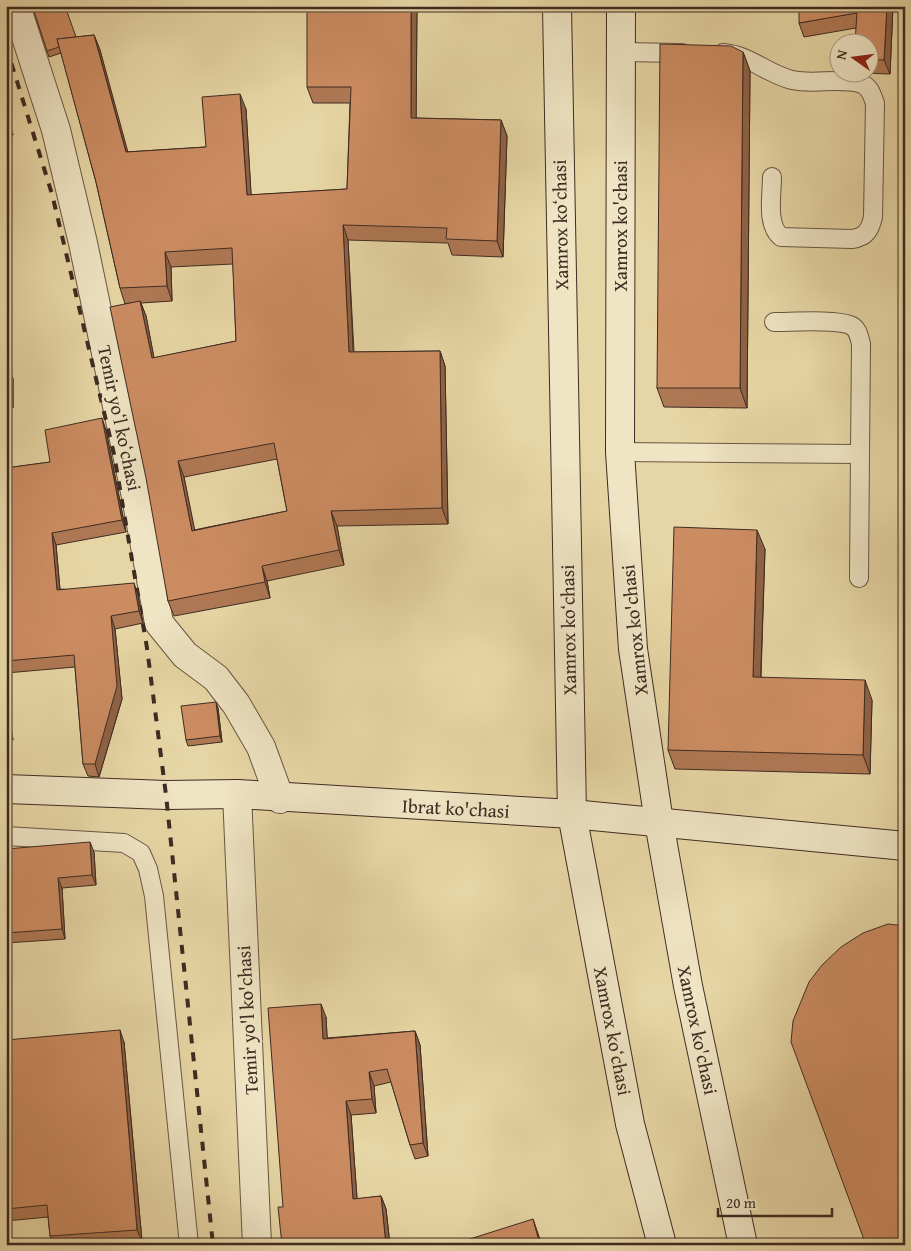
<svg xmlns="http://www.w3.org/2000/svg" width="911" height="1251" font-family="'Gentium Book Plus',serif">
<rect width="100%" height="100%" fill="#e7d6a5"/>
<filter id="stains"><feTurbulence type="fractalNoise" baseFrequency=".004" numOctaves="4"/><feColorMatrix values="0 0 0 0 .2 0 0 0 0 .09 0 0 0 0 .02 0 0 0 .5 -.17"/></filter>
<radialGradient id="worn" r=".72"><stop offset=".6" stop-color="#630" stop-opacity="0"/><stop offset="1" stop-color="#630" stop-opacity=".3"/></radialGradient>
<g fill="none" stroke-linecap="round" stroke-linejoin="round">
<defs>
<g id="service">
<polyline points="620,52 682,53"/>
<path d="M723 53C750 55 767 74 792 80 814 85 841 77 862 84 870 87 872 95 875 103L873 217C870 230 866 237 852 239L781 237C766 225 772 195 772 177"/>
<path d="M774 322C792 322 835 319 850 325 858 328 859 336 861 344L860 454"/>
<polyline points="620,452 860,454 859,578"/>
<polyline points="6,836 124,843 141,853 148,869 154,896 189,1245"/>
</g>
<g id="minor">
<polyline points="16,6 56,130 83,243 136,497 159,623 185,655 216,678 236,704 261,747 280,799"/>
<polyline points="237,794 257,1245"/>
</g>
<g id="secondary">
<polyline points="557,6 572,814 630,1124 662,1245"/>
<polyline points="621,6 620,452 633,649 659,822 688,986 743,1245"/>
<polyline points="6,789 166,795 237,794 572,814 905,846"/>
</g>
</defs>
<use href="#service" stroke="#685643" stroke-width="20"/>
<use href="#minor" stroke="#685643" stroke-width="30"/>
<use href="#secondary" stroke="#3e2b22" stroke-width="30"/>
<use href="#service" stroke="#efe4c4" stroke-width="18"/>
<use href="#minor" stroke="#efe4c4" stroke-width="28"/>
<use href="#secondary" stroke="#efe4c4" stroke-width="28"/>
<polyline stroke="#3e2b22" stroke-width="4" stroke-dasharray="9 9" stroke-linecap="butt" points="6,46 52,194 114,454 147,648 166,795 213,1245"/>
</g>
<g fill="#af7854" stroke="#3e2b22" fill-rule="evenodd">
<path d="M417 6 416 118 501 120 507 136 503 257 452 255 448 243 348 240 354 352 440 351 445 366 448 524 337 526 344 565 267 581 270 598 174 616 168 601 129 303 125 304 120 288 96 182 61 53 49 57 33 8 76 37 94 35 100 50 127 152 206 147 246 109 251 195 347 189 350 103H313L307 87ZM233 264 236 341 154 358 146 316 141 303 172 301 171 267ZM277 459 287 511 194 530 184 477Z"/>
<polygon points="893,6 890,74 860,73 868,72 868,42 856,28 804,37 799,23"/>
<polygon points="743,52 750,71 747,408 664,407 657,388"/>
<polygon points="6,109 13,135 6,137"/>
<polygon points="6,373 11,373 13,379 13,408 6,408"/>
<polygon points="106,430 126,532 56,545 60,589 138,595 143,623 115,629 122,699 99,777 88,776 83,764 75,667 6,673 6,468 50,462"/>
<polygon points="765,549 761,677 872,700 870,774 675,769 668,750"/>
<polygon points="6,697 13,740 6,741"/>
<polygon points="218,708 222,742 188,746 186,740"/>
<polygon points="6,849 94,852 96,885 62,888 65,939 6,943"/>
<polygon points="326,1017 327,1038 415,1031 420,1045 428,1156 415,1159 410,1145 391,1082 374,1086 376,1113 351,1115 357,1199 381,1196 386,1209 390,1245 282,1245"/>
<polygon points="6,1040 124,1042 142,1241 93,1245 53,1245 50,1236 48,1217 6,1221"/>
</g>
<g fill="#8f6245" stroke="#3e2b22">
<polygon points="411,6 417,6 416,133 411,118"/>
<polygon points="887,6 893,6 890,74 884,60"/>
<polygon points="94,35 100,50 132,167 126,152"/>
<polygon points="743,52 750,71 747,408 740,388"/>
<polygon points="240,94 246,109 252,210 247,195"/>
<polygon points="6,109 13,135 8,119 6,114"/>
<polygon points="501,120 507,136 503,257 497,241"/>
<polygon points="343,225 348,240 354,368 349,352"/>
<polygon points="165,252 171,267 172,301 167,286"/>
<polygon points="140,301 146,316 157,374 152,358"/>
<polygon points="440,351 445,366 448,524 442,508"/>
<polygon points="11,373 13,379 13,408 11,402"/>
<polygon points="102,418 106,430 126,532 122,520"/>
<polygon points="178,461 184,477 198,546 192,531"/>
<polygon points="331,511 337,526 344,565 339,550"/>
<polygon points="757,530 765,549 760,696 753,677"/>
<polygon points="52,533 56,545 61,602 57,590"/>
<polygon points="262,566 267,581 270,598 265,582"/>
<polygon points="134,583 138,595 143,623 139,611"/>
<polygon points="111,616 115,629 122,699 99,777 95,764"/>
<polygon points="865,680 872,700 870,774 863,755"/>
<polygon points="6,697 13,740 8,728 6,714"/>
<polygon points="216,702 218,708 222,742 220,736"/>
<polygon points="90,842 94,852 96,885 92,875"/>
<polygon points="58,878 62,888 65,939 62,929"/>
<polygon points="321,1004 326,1017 328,1052 323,1039"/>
<polygon points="120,1030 124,1042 142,1241 137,1230"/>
<polygon points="415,1031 420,1045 428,1156 423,1143"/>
<polygon points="369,1072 374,1086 376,1113 372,1099"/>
<polygon points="346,1101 351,1115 358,1212 353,1199"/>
<polygon points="381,1196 386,1209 390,1245 386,1245"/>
<polygon points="533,1219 542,1245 540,1245"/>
</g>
<g fill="#cc8c62" stroke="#3e2b22" fill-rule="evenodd">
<polygon points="37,6 65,6 76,37 57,39 59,47 47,51 33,8"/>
<path d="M307 6H411V118L501 120 497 241 446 239 447 228 343 225 349 352 440 351 442 508 331 511 339 550 262 566 265 582 168 601 146 478 110 307 140 301 152 358 236 341 232 248 165 252 167 286 120 288 96 182 57 39 94 35 126 152 206 147 202 97 240 94 247 195 347 189 351 87H307ZM274 443 287 511 192 531 178 461Z"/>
<polygon points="799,6 887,6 884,60 868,59 868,42 855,42 857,13 799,23"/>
<polygon points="660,44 731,46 743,52 740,388 657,388"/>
<rect x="6" y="373" width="5" height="29"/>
<polygon points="102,418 122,520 52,533 57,590 134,583 139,611 111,616 117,686 95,764 83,764 74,655 6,661 6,468 50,462 45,430"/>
<polygon points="674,527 757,530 753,677 865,680 863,755 668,750"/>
<polygon points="216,702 220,736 186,740 181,706"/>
<polygon points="6,714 8,728 6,728"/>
<polygon points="90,842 92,875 58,878 62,929 6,933 6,849"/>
<polygon points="888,924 905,926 905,1245 866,1245 791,1042 793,1021 809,982 822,965 841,947 863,933"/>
<polygon points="321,1004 323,1039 415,1031 423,1143 410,1145 387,1069 369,1072 372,1099 346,1101 353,1199 381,1196 386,1245 282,1245 278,1207 283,1207 268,1008"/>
<polygon points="120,1030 137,1230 50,1236 47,1205 6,1209 6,1040"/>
<polygon points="533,1219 540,1245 451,1245"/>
</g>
<g text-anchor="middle" stroke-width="5" stroke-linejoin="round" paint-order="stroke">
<g font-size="19" fill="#3e2b22" stroke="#efe4c4">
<text transform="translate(560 225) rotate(-91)" y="7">Xamrox koʻchasi</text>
<text transform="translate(620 226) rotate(-90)" y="7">Xamrox ko'chasi</text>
<text transform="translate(120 418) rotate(78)" y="7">Temir yoʻl koʻchasi</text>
<text transform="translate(568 630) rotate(-91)" y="7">Xamrox koʻchasi</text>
<text transform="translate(634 630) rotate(-96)" y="7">Xamrox ko'chasi</text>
<text transform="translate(456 808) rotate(3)" y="7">Ibrat ko'chasi</text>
<text transform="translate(247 1020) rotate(-93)" y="7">Temir yo'l ko'chasi</text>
<text transform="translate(698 1030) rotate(78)" y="7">Xamrox ko'chasi</text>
<text transform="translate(613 1031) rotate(79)" y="7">Xamrox koʻchasi</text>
</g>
</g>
<rect width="911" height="1251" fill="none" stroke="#e7d6a5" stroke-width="25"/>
<rect x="8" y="8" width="896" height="1236" fill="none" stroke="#3e2b22" stroke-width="2.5"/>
<rect x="12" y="12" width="886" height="1226" fill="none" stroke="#3e2b22"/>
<g transform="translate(854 58) rotate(284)"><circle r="24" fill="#efe4c4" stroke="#a89a83"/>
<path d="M0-4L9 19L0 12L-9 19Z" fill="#8f2418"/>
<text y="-8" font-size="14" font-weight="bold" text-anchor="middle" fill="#3e2b22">N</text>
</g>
<path d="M718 1208v8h114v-8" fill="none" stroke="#3e2b22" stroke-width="2.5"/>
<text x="726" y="1208" font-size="15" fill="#3e2b22" stroke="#efe4c4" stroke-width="4" paint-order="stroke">20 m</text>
<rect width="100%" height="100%" filter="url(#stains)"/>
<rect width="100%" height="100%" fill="url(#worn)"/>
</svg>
